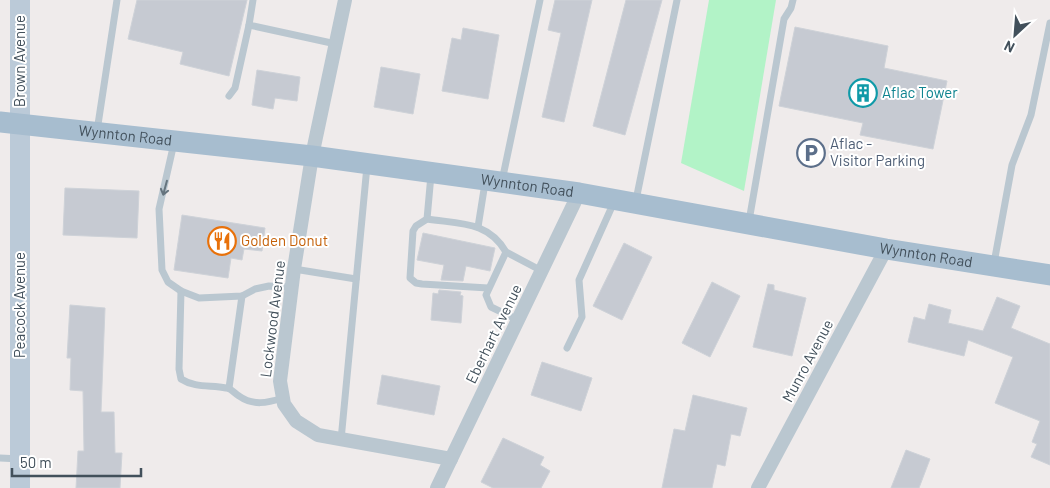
<svg xmlns="http://www.w3.org/2000/svg" width="1050" height="488" font-family="Barlow,sans-serif">
<rect width="100%" height="100%" fill="#efebeb"/>
<polygon fill="#b2f3c7" points="709,0 776,0 744,191 681,163"/>
<g fill="#c6cad2" stroke="#ced2d8">
<polygon points="137,0 247,0 229,76 180,64 183,52 128,39"/>
<polygon points="555,0 592,0 564,122 542,117 561,33 548,30"/>
<polygon points="626,0 662,0 625,135 593,126"/>
<polygon points="795,27 888,46 884,68 947,81 933,149 860,135 863,123 779,106"/>
<polygon points="463,28 499,35 488,99 442,91 452,38 461,40"/>
<polygon points="381,67 420,74 413,114 374,107"/>
<polygon points="257,70 300,77 297,101 275,98 273,109 252,105"/>
<polygon points="65,188 139,191 137,238 63,235"/>
<polygon points="182,215 265,228 262,251 244,249 242,260 231,258 228,278 174,270"/>
<polygon points="423,233 495,248 490,271 466,266 463,281 441,280 444,265 417,260"/>
<polygon points="624,243 652,257 622,320 593,306"/>
<polygon points="712,282 740,296 710,357 682,343"/>
<polygon points="768,284 774,285 774,290 806,298 792,356 753,347"/>
<polygon points="439,290 461,292 460,295 463,296 461,323 431,320 433,293 438,294"/>
<polygon points="997,297 1020,306 1011,328 1050,344 1050,465 1031,457 1037,444 1032,442 1040,421 995,403 1013,357 968,340 964,356 908,342 914,317 925,320 929,304 951,310 948,323 983,331"/>
<polygon points="70,305 105,308 101,412 114,412 115,453 122,453 120,488 76,488 78,451 84,451 83,391 70,390 71,358 67,358"/>
<polygon points="542,362 592,378 581,411 531,395"/>
<polygon points="382,375 440,386 434,415 377,404"/>
<polygon points="693,395 747,408 740,436 731,434 725,466 717,464 712,488 662,488 674,429 685,431"/>
<polygon points="503,438 544,457 540,465 550,471 541,488 493,488 481,482"/>
<polygon points="906,450 930,459 919,488 891,488"/>
</g>
<g fill="none" stroke-linecap="round" stroke-linejoin="round">
<g stroke="#bac7d0" stroke-width="7">
<polyline points="253,0 249,25 336,44"/>
<polyline points="229,96 235,88 249,25"/>
<polyline points="97,131 117,0"/>
<polyline points="174,143 159,209 162,270 168,282 181,291 199,298 242,296 255,289 269,286 292,287"/>
<polyline points="431,175 427,219 416,226 413,231 410,278 416,283 422,284 488,288"/>
<polyline points="502,181 540,0"/>
<polyline points="636,200 677,0"/>
<path d="M427 219C460 224 488 221 506 252L486 295 491 307 518 320"/>
<polyline points="749,221 784,19 791,8 793,0"/>
<polyline points="478,227 485,183"/>
<polyline points="506,252 542,271"/>
<polyline points="994,263 1012,165 1031,115 1050,23"/>
<polyline points="294,269 356,279"/>
<path d="M181 291 179 369 181 379C195 388 210 385 226 388 231 388 234 393 239 396 253 406 267 403 283 398"/>
<polyline points="567,348 582,317 579,280 614,202"/>
<polyline points="229,388 242,296"/>
<polyline points="341,440 367,166"/>
<polyline points="0,458 20,459"/>
</g>
<g stroke="#bac7d0" stroke-width="14">
<polyline points="345,0 312,156 294,269 280,381 284,404 296,421 318,435 451,459"/>
<polyline points="437,488 579,193"/>
<polyline points="758,488 886,249"/>
</g>
<polyline stroke="#bbcad8" stroke-width="20" points="20,488 20,0"/>
<path stroke="#a7bdcf" stroke-width="21" id="s1" d="M0 122 312 156 579 193 886 249 1050 275"/>
</g>
<defs><path id="oneway-shaft" d="M-6 0H5M1.5-3L5.5 0L1.5 3" fill="none" stroke-width="1.6" stroke-linecap="round" stroke-linejoin="round" transform="scale(1.25)"/></defs>
<use stroke="#66747e" href="#oneway-shaft" transform="translate(165 188) rotate(105)"/>
<defs>
<symbol id="building-ring" viewBox="-11 -11 22 22"><circle r="9.5" fill="#fff" stroke="#0f9aa8" stroke-width="1.5"/><path d="M-4-6H4V6H1V3H-1V6H-4ZM-2.5-4.3h1.7v1.8h-1.7ZM.8-4.3h1.7v1.8H.8ZM-2.5-1h1.7V.8h-1.7ZM.8-1h1.7V.8H.8Z" fill="#0f9aa8"/></symbol>
<symbol id="parking-ring" viewBox="-11 -11 22 22"><circle r="9.5" fill="#fff" stroke="#5c6f8a" stroke-width="1.5"/><path d="M-3.5-5.5H1a3.5 3.5 0 0 1 0 7H-1V5.5H-3.5ZM-1-3.4V-.6H.8a1.4 1.4 0 0 0 0-2.8Z" fill="#5c6f8a"/></symbol>
<symbol id="restaurant-ring" viewBox="-11 -11 22 22"><circle r="9.5" fill="#fff" stroke="#e8710a" stroke-width="1.5"/><path d="M-5-6h1v4h1v-4h1v4h1v-4h1v5L-1.5 .5V6h-2V.5L-5-1ZM5-6V6H3V1.5H1.5Q1.5-4 5-6Z" fill="#e8710a"/></symbol>
</defs>
<g fill-rule="evenodd">
<use href="#building-ring" x="847" y="77" width="32" height="32"/>
<use href="#parking-ring" x="795" y="137" width="32" height="32"/>
<use href="#restaurant-ring" x="206" y="225" width="32" height="32"/>
</g>
<g text-anchor="middle" stroke-width="4" stroke-linejoin="round" paint-order="stroke">
<g font-size="15" fill="#42505b" stroke="#fff">
<text transform="translate(20 61) rotate(-90)" y="5">Brown Avenue</text>
<text dy="5" stroke="none"><textPath href="#s1" startOffset="126">Wynnton Road</textPath></text>
<text dy="5" stroke="none"><textPath href="#s1" startOffset="531">Wynnton Road</textPath></text>
<text dy="5" stroke="none"><textPath href="#s1" startOffset="936">Wynnton Road</textPath></text>
<text transform="translate(20 305) rotate(-90)" y="5">Peacock Avenue</text>
<text transform="translate(273 319) rotate(-83)" y="5">Lockwood Avenue</text>
<text transform="translate(494 334) rotate(-64)" y="5">Eberhart Avenue</text>
<text transform="translate(808 361) rotate(-62)" y="5">Munro Avenue</text>
</g>
<g font-size="15" fill="#0d838f" stroke="#fff" text-anchor="start">
<text x="882" y="98">Aflac Tower</text>
</g>
<g font-size="15" fill="#4e5e75" stroke="#fff" text-anchor="start">
<text x="830" y="149">Aflac -<tspan x="830" dy="17">Visitor Parking</tspan></text>
</g>
<g font-size="15" fill="#c56008" stroke="#fff" text-anchor="start">
<text x="241" y="246">Golden Donut</text>
</g>
</g>
<g transform="translate(1015 35) rotate(206)" stroke="#ffffff" stroke-width="4" paint-order="stroke">
<path d="M0-4L9 19L0 12L-9 19Z" fill="#42505b"/>
<text y="-8" font-size="14" font-weight="bold" text-anchor="middle" fill="#42505b">N</text>
</g>
<path d="M12 468v8h129v-8" fill="none" stroke="#42505b" stroke-width="2.5"/>
<text x="20" y="468" font-size="15" fill="#42505b" stroke="#ffffff" stroke-width="4" paint-order="stroke">50 m</text>
</svg>
